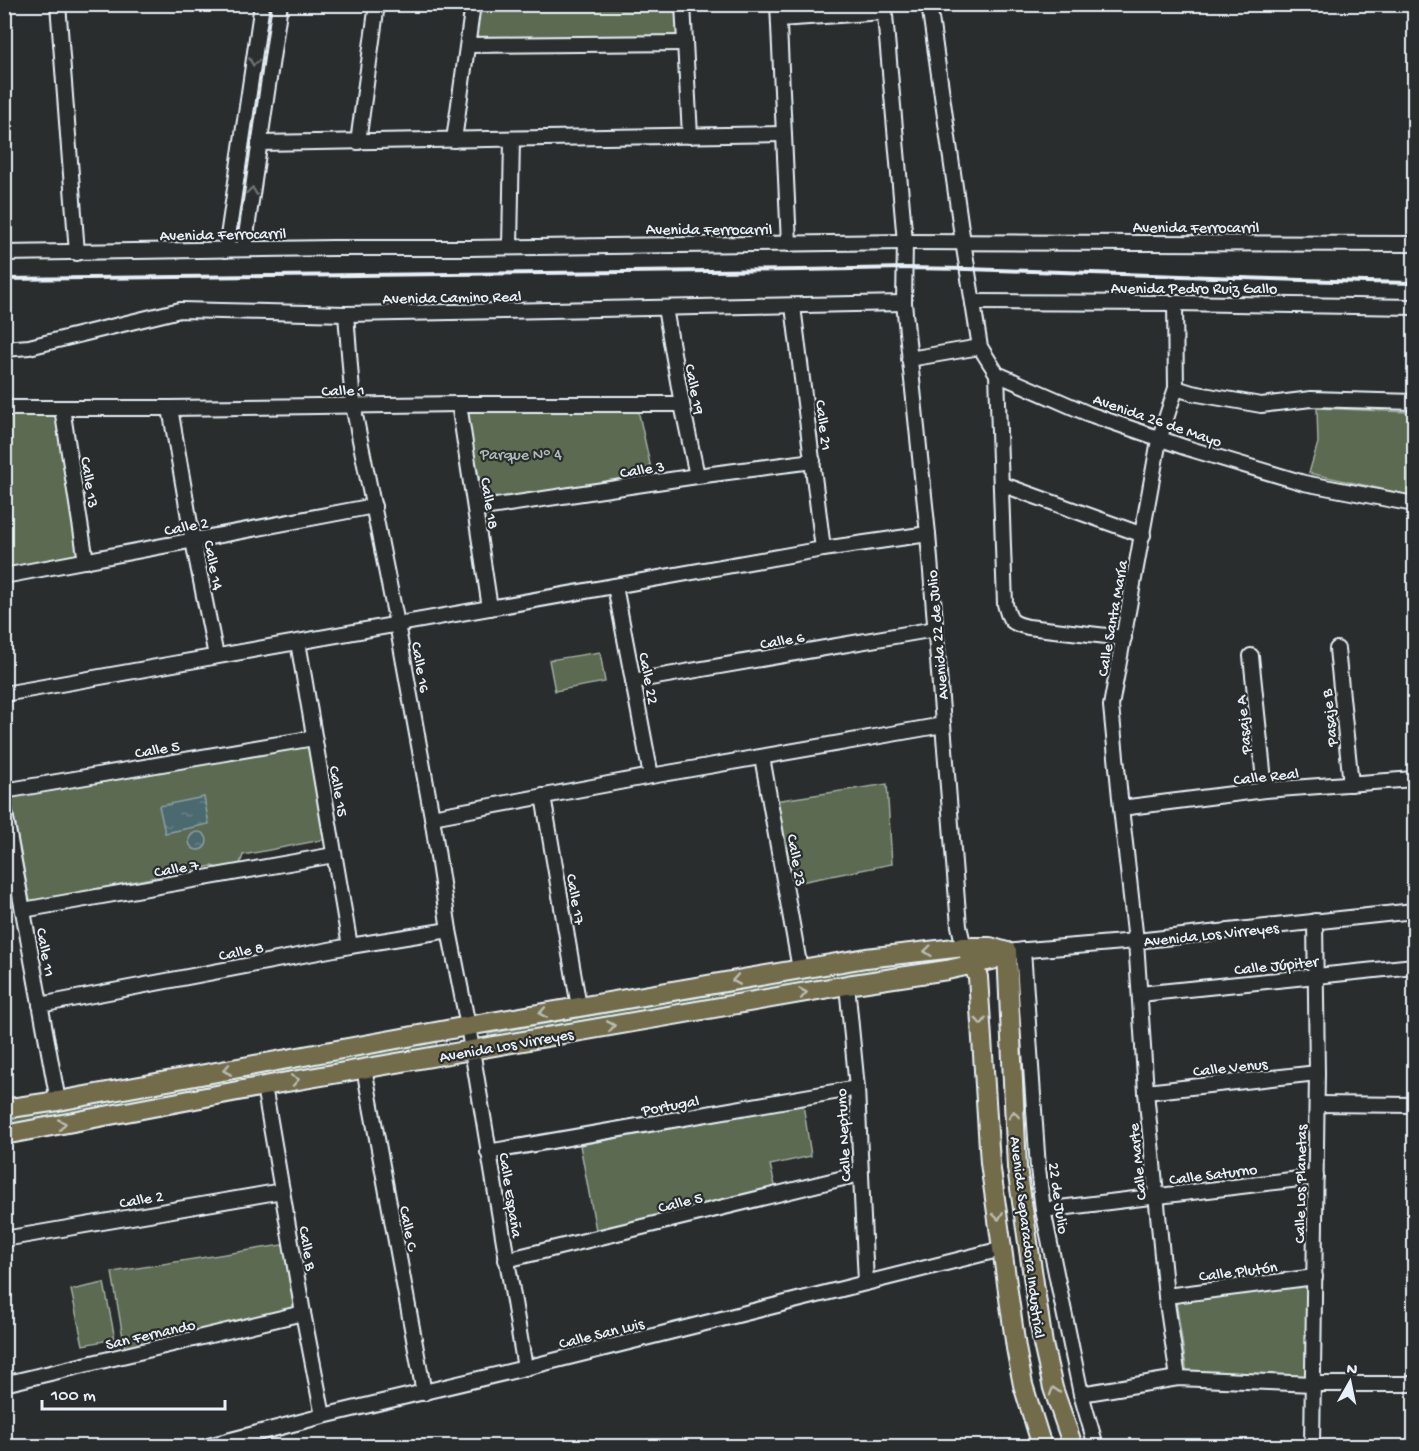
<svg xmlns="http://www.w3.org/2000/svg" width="1419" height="1451" font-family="'Gochi Hand',sans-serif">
<defs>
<pattern id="grass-tufts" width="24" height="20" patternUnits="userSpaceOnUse" patternTransform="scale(1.5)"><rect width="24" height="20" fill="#5b6a51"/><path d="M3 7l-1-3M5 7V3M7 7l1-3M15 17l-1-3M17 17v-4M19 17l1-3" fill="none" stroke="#73806b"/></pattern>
<pattern id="water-ripples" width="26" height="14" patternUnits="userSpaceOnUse" patternTransform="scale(1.5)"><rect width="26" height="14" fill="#4c6a6f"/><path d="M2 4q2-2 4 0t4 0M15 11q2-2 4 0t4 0" fill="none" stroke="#668084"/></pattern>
</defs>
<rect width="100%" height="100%" fill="#2a2d2e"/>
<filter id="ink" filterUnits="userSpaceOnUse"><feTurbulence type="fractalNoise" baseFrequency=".0167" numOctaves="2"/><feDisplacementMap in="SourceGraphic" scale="12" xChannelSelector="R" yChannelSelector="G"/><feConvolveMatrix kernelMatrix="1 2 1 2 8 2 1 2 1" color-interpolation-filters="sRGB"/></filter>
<g filter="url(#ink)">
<g fill="url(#grass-tufts)" stroke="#a2aea4" stroke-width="1.5">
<polygon points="925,955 927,966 490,1044 488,1034"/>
<polygon points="436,1042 439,1053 5,1130 5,1117"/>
</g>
<g fill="#5b6a51" stroke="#a2aea4" stroke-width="1.5">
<polygon points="479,5 678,5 681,35 674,38 478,39 474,36"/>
<polygon points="1317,408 1410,412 1409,495 1309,473 1318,443"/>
<polygon points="638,410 652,473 484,502 466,411"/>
<polygon points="59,413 61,451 79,559 5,571 5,414"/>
<polygon points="600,652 605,682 555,691 549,660"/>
<polygon points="308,743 327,839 243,855 239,867 225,870 212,866 30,902 10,796"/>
<polygon points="887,784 892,864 790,884 775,801"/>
<polygon points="803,1104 811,1156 770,1165 776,1189 596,1230 580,1145"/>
<polygon points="288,1244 298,1305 295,1311 125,1349 112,1272"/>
<polygon points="104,1283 115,1339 83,1345 71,1290"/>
<polygon points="1308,1284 1306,1378 1187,1373 1176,1301"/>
</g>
<g fill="url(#water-ripples)" stroke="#8aa0a6" stroke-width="1.5">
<polygon points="204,797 209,824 165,833 159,806"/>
<circle cx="198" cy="841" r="9"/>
</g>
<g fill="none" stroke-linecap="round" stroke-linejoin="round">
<defs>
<g id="minor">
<polyline points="58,4 77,253"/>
<polyline points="683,4 690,136"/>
<polyline points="778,4 789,244"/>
<polyline points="884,4 905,242 904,303 928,534 959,926 964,947"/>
<polyline points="929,4 961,229 980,347 997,374 1089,414 1187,448 1304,483 1414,504"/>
<polyline points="779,19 884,12"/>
<polyline points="468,45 685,43"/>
<polyline points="454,140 473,4"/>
<polyline points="358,142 377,4"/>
<polyline points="259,143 784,134"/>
<polyline points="510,247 512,139"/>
<polyline points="244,249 280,4"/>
<polyline points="226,250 262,4"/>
<polyline points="4,253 333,248 470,248 905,242 1414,244"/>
<polyline points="973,302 1175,303 1414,307"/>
<polyline points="1175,303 1176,388 1159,440 1111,706 1121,808 1136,941 1146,1092 1166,1296 1178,1378"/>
<polyline points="793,306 823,549"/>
<polyline points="665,308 682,404 697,476"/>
<polyline points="346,314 353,405 397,624 432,817 449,930 468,1026 525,1368"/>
<polyline points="4,349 29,347 180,310 346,314 904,303"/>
<polyline points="909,359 980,347"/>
<path d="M997 374 1005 604C1010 621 1010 623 1028 627L1124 638"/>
<polyline points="1176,388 1192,393 1261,405 1311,399 1414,402"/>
<polyline points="459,404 490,608"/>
<polyline points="4,408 170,408 459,404 682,404"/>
<polyline points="62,408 86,561"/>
<polyline points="170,408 193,541 216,656"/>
<polyline points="1001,484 1143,535"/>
<polyline points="476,509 697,476 813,461"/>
<polyline points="4,576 374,506"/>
<polyline points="615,586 651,776"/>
<polyline points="298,642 350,946"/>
<polyline points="1337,649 1351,784"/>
<polyline points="1251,656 1265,790"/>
<polyline points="633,681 935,629"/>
<polyline points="4,694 823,549 928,534"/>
<polyline points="762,757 800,969"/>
<polyline points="4,791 314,738"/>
<polyline points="543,796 579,1007"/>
<polyline points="4,808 58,1101"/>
<polyline points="1121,808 1265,790 1414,779"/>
<polyline points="432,817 651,776 943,725"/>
<polyline points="23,910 334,855"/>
<polyline points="1023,950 1038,1168 1043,1210 1081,1394 1096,1446"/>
<polyline points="1015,951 1136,941 1414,911"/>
<polyline points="847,985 857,1088 866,1283"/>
<polyline points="1140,994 1414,966"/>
<polyline points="40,1005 350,946 449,930"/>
<polyline points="364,1068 424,1393"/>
<polyline points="264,1086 303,1313 323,1416"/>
<polyline points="1146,1092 1317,1073"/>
<polyline points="1317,1104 1414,1105"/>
<polyline points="488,1152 857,1088"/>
<polyline points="1043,1210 1316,1177"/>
<polyline points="4,1239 282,1191"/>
<polyline points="506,1260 860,1174"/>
<polyline points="1166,1296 1315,1277"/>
<polyline points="4,1384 303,1313"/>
<polyline points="1081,1394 1178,1378 1313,1384 1414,1384"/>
<polyline points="4,1441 5,1446"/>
<polyline points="208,1446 323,1416 525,1368 1002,1249"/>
<polyline points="1312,1446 1317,1073 1315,921"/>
</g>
<g id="major">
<polyline points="1007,952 1017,1168 1043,1344 1053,1388 1073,1446"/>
<polyline points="969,955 978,977 990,1163 1016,1348 1023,1385 1042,1446"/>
<polyline points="4,1109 58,1101 468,1026 866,958 964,947 990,947 1007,952"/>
<polyline points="4,1135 264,1086 847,985 947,970 992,960 1007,952"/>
</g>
</defs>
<use href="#minor" stroke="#e8f1f8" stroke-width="18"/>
<use href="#major" stroke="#e8f1f8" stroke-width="22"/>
<use href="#minor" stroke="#2a2d2e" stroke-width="14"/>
<use href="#major" stroke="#736c4b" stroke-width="18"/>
<polyline stroke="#e8f1f8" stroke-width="4" points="4,279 801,270 905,268 967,269 1365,282 1414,283"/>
</g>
<defs><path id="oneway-chevron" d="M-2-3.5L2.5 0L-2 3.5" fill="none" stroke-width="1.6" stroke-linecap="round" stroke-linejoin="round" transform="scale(1.5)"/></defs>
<g stroke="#6c7275">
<use href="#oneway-chevron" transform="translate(254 62) rotate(98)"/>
<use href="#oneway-chevron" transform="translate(252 191) rotate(-82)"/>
</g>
<g stroke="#b9bcb3">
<use href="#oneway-chevron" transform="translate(928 951) rotate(174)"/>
<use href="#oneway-chevron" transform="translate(736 980) rotate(170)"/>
<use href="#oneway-chevron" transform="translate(803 993) rotate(-10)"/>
<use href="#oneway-chevron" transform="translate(543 1013) rotate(170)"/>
<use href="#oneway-chevron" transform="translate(981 1021) rotate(86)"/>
<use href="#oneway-chevron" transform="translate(611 1026) rotate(-10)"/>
<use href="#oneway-chevron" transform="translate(227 1070) rotate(170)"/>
<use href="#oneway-chevron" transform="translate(295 1080) rotate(-10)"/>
<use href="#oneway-chevron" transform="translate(1014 1115) rotate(-93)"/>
<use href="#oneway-chevron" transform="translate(62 1124) rotate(-11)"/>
<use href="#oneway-chevron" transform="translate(998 1216) rotate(82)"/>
<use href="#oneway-chevron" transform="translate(1054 1391) rotate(-107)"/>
</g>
</g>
<g text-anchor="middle" stroke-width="4.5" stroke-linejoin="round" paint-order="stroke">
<g font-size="16" fill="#e8f1f8" stroke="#2a2d2e">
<text x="1196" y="232">Avenida Ferrocarril</text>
<text x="709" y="234">Avenida Ferrocarril</text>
<text transform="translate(223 233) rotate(-1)" y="6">Avenida Ferrocarril</text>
<text x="1194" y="293">Avenida Pedro Ruiz Gallo</text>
<text transform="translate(452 296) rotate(-1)" y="6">Avenida Camino Real</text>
<text transform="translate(343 389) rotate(-1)" y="6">Calle 1</text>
<text transform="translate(696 389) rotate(79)" y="6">Calle 19</text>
<text transform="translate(1158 419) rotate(19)" y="6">Avenida 26 de Mayo</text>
<text transform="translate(825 425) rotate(83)" y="6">Calle 21</text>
<text transform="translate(642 468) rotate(-9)" y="6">Calle 3</text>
<text transform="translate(91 482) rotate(81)" y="6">Calle 13</text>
<text transform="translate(491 503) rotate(81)" y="6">Calle 18</text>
<text transform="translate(186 525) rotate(-11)" y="6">Calle 2</text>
<text transform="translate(215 565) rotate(79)" y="6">Calle 14</text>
<text transform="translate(1111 618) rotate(-80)" y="6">Calle Santa María</text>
<text transform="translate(936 635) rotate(-95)" y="6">Avenida 22 de Julio</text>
<text transform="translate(782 639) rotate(-10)" y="6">Calle 6</text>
<text transform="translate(422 667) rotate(80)" y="6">Calle 16</text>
<text transform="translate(650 678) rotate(79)" y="6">Calle 22</text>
<text transform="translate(1328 718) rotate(-96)" y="6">Pasaje B</text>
<text transform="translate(1242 725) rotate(-96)" y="6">Pasaje A</text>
<text transform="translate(157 748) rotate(-10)" y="6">Calle 5</text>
<text transform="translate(1266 775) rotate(-6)" y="6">Calle Real</text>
<text transform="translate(340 791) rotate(80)" y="6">Calle 15</text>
<text transform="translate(798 860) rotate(80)" y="6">Calle 23</text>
<text transform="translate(176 867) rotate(-10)" y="6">Calle 7</text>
<text transform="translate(577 899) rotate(80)" y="6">Calle 17</text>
<text transform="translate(1211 933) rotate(-6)" y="6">Avenida Los Virreyes</text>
<text transform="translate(241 950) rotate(-11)" y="6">Calle 8</text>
<text transform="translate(47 952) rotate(80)" y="6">Calle 11</text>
<text transform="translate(1276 964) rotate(-6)" y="6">Calle Júpiter</text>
<text transform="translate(506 1044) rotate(-10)" y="6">Avenida Los Virreyes</text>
<text transform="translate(1230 1066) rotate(-6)" y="6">Calle Venus</text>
<text transform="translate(670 1104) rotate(-10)" y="6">Portugal</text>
<text transform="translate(842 1135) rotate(-93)" y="6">Calle Neptuno</text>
<text transform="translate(1136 1162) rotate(-96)" y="6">Calle Marte</text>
<text transform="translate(1213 1173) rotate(-7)" y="6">Calle Saturno</text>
<text transform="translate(1299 1184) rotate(-89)" y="6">Calle Los Planetas</text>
<text transform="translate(512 1195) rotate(81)" y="6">Calle España</text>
<text transform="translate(141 1198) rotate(-10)" y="6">Calle 2</text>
<text transform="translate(1060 1198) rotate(82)" y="6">22 de Julio</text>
<text transform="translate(680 1201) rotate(-14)" y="6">Calle 5</text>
<text transform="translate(410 1228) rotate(79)" y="6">Calle C</text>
<text transform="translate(1029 1237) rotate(83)" y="6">Avenida Separadora Industrial</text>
<text transform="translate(309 1248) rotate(80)" y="6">Calle B</text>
<text transform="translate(1238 1270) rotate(-7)" y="6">Calle Plutón</text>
<text transform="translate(601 1332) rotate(-14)" y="6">Calle San Luis</text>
<text transform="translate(150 1333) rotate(-13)" y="6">San Fernando</text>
</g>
<g font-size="16" fill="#b0bbb5" stroke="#2a2d2e">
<text x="521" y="459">Parque N° 4</text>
</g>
</g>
<rect width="1419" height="1451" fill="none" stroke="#2a2d2e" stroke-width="24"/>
<rect x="12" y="12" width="1395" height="1427" fill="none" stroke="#e8f1f8" stroke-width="2" filter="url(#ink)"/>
<g transform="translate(1350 1382) rotate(9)" stroke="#2a2d2e" stroke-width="4.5" paint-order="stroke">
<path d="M0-4.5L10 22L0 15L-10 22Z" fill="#e8f1f8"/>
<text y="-9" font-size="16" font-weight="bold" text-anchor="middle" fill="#e8f1f8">N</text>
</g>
<path d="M42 1400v9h183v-9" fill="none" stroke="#e8f1f8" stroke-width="3"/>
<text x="51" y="1400" font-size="18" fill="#e8f1f8" stroke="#2a2d2e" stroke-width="4.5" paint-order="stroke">100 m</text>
</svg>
